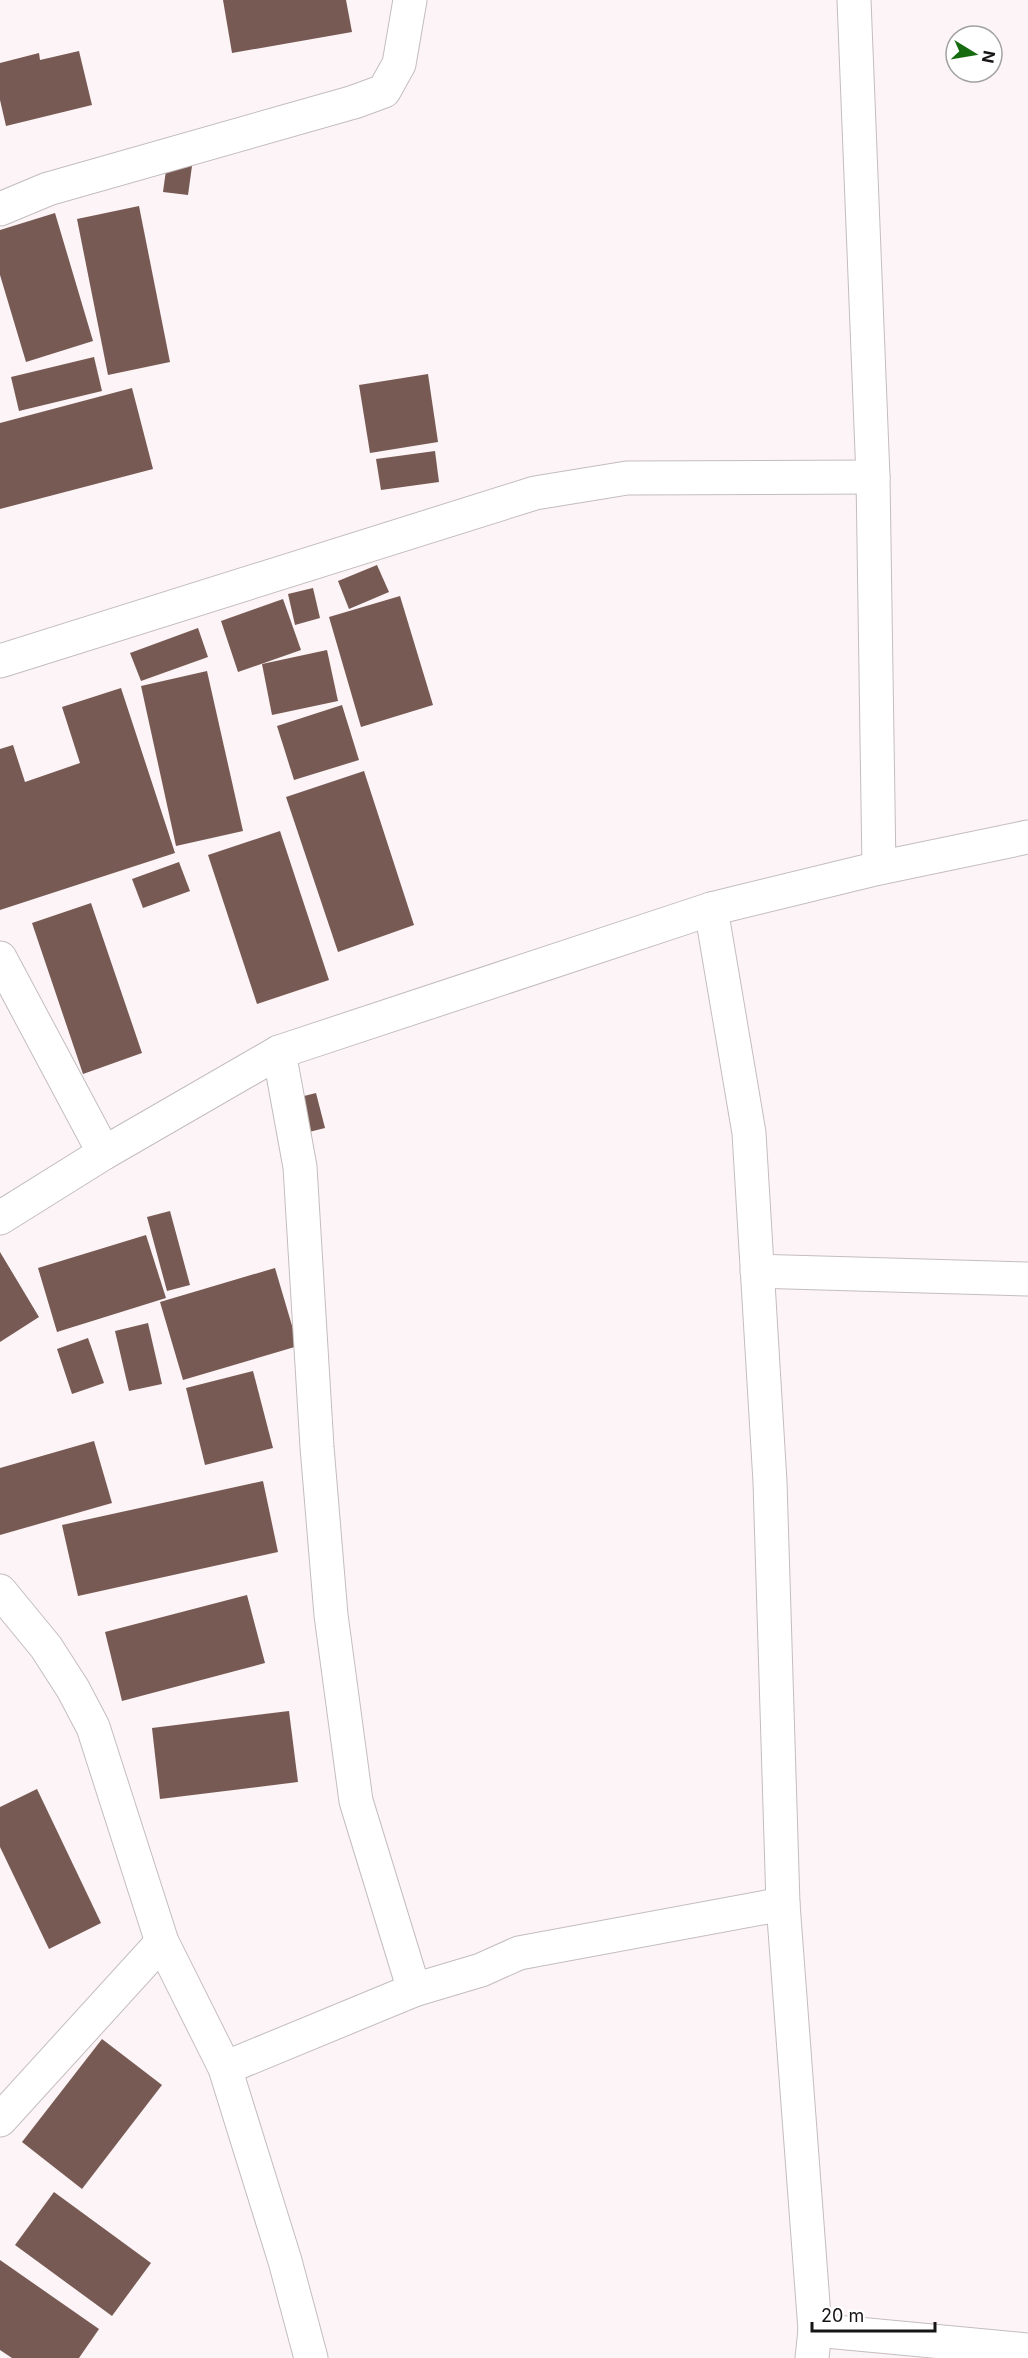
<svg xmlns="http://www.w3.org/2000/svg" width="1028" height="2358" font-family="Inter,sans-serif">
<rect width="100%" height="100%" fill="#fcf4f6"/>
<g fill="#785a54">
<polygon points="223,0 346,0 352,32 232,53"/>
<polygon points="79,51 92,105 6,126 0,100 0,63 39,53 40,60"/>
<polygon points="167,163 192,166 188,195 163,192"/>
<polygon points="139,206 170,362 108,375 77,219"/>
<polygon points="55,213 93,341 26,362 0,275 0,230"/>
<polygon points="94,357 102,391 19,411 11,377"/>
<polygon points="428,374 438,442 370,453 359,385"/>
<polygon points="132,388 153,469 0,509 0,423"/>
<polygon points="435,451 439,482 381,490 376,459"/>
<polygon points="377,565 389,592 349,609 338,581"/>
<polygon points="313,588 320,618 295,625 288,594"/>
<polygon points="400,596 433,705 361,727 329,617"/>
<polygon points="283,599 301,650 238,672 221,621"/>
<polygon points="198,628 208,657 141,681 130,653"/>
<polygon points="327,650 338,701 272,715 262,664"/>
<polygon points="207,671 243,831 176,846 141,686"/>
<polygon points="121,688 175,853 0,910 0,749 13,745 25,782 80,763 62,707"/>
<polygon points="342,705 359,760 294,780 277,726"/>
<polygon points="364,771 414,925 338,952 286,797"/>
<polygon points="280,831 329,980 257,1004 208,855"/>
<polygon points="179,862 190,891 143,908 132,879"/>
<polygon points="91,903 142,1053 83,1074 32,923"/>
<polygon points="316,1093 325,1128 297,1135 288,1100"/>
<polygon points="170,1211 190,1285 167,1291 147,1217"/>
<polygon points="146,1235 166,1298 57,1332 38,1268"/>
<polygon points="0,1252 39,1317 0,1342"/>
<polygon points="275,1268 298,1346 183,1380 160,1302"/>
<polygon points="148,1323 162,1384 129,1391 115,1331"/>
<polygon points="88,1338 104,1383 72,1394 57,1349"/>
<polygon points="253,1371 273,1448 205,1465 186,1388"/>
<polygon points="94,1441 112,1503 0,1535 0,1468"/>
<polygon points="263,1481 278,1552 78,1596 62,1525"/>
<polygon points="247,1595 265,1663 122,1701 105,1632"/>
<polygon points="289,1711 298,1782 160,1799 152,1728"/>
<polygon points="37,1789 101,1923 49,1949 0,1847 0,1807"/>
<polygon points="102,2039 162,2085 82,2189 22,2142"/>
<polygon points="54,2192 151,2263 112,2316 15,2245"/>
<polygon points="0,2260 99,2329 79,2358 12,2358 0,2350"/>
</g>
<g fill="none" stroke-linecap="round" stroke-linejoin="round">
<defs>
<g id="street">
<polyline points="854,0 873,477 879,868"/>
<polyline points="0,209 48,189 354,102 384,91 399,64 410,0"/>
<polyline points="0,661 535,493 627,478 873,477"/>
<polyline points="711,909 749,1133 770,1482 783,1904 815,2330 812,2358"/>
<polyline points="0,958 104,1153"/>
<polyline points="279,1052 300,1167 317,1447 331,1615 356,1801 414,1990"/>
<polyline points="0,1218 104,1153 279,1052 711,909 879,868 1028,837"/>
<polyline points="757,1271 1028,1279"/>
<polyline points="0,1591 46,1647 73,1689 93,1727 162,1942 225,2068 285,2261 311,2358"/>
<polyline points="225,2068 414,1990 481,1970 519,1953 783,1904"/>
<polyline points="0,2120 162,1942"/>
<polyline points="815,2330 1028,2350"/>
</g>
</defs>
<use href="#street" stroke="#c4bdbe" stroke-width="35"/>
<use href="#street" stroke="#fff" stroke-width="33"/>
</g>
<g transform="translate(974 54) rotate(101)"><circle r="28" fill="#ffffff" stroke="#a2a1a1" stroke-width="1.5"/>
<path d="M0-4.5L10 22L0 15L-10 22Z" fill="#166b11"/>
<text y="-9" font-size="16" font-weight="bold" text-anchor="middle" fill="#171415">N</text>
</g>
<path d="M812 2322v9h123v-9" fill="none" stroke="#171415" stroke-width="3"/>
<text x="821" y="2322" font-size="18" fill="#171415" stroke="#ffffff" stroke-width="4.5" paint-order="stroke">20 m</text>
</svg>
